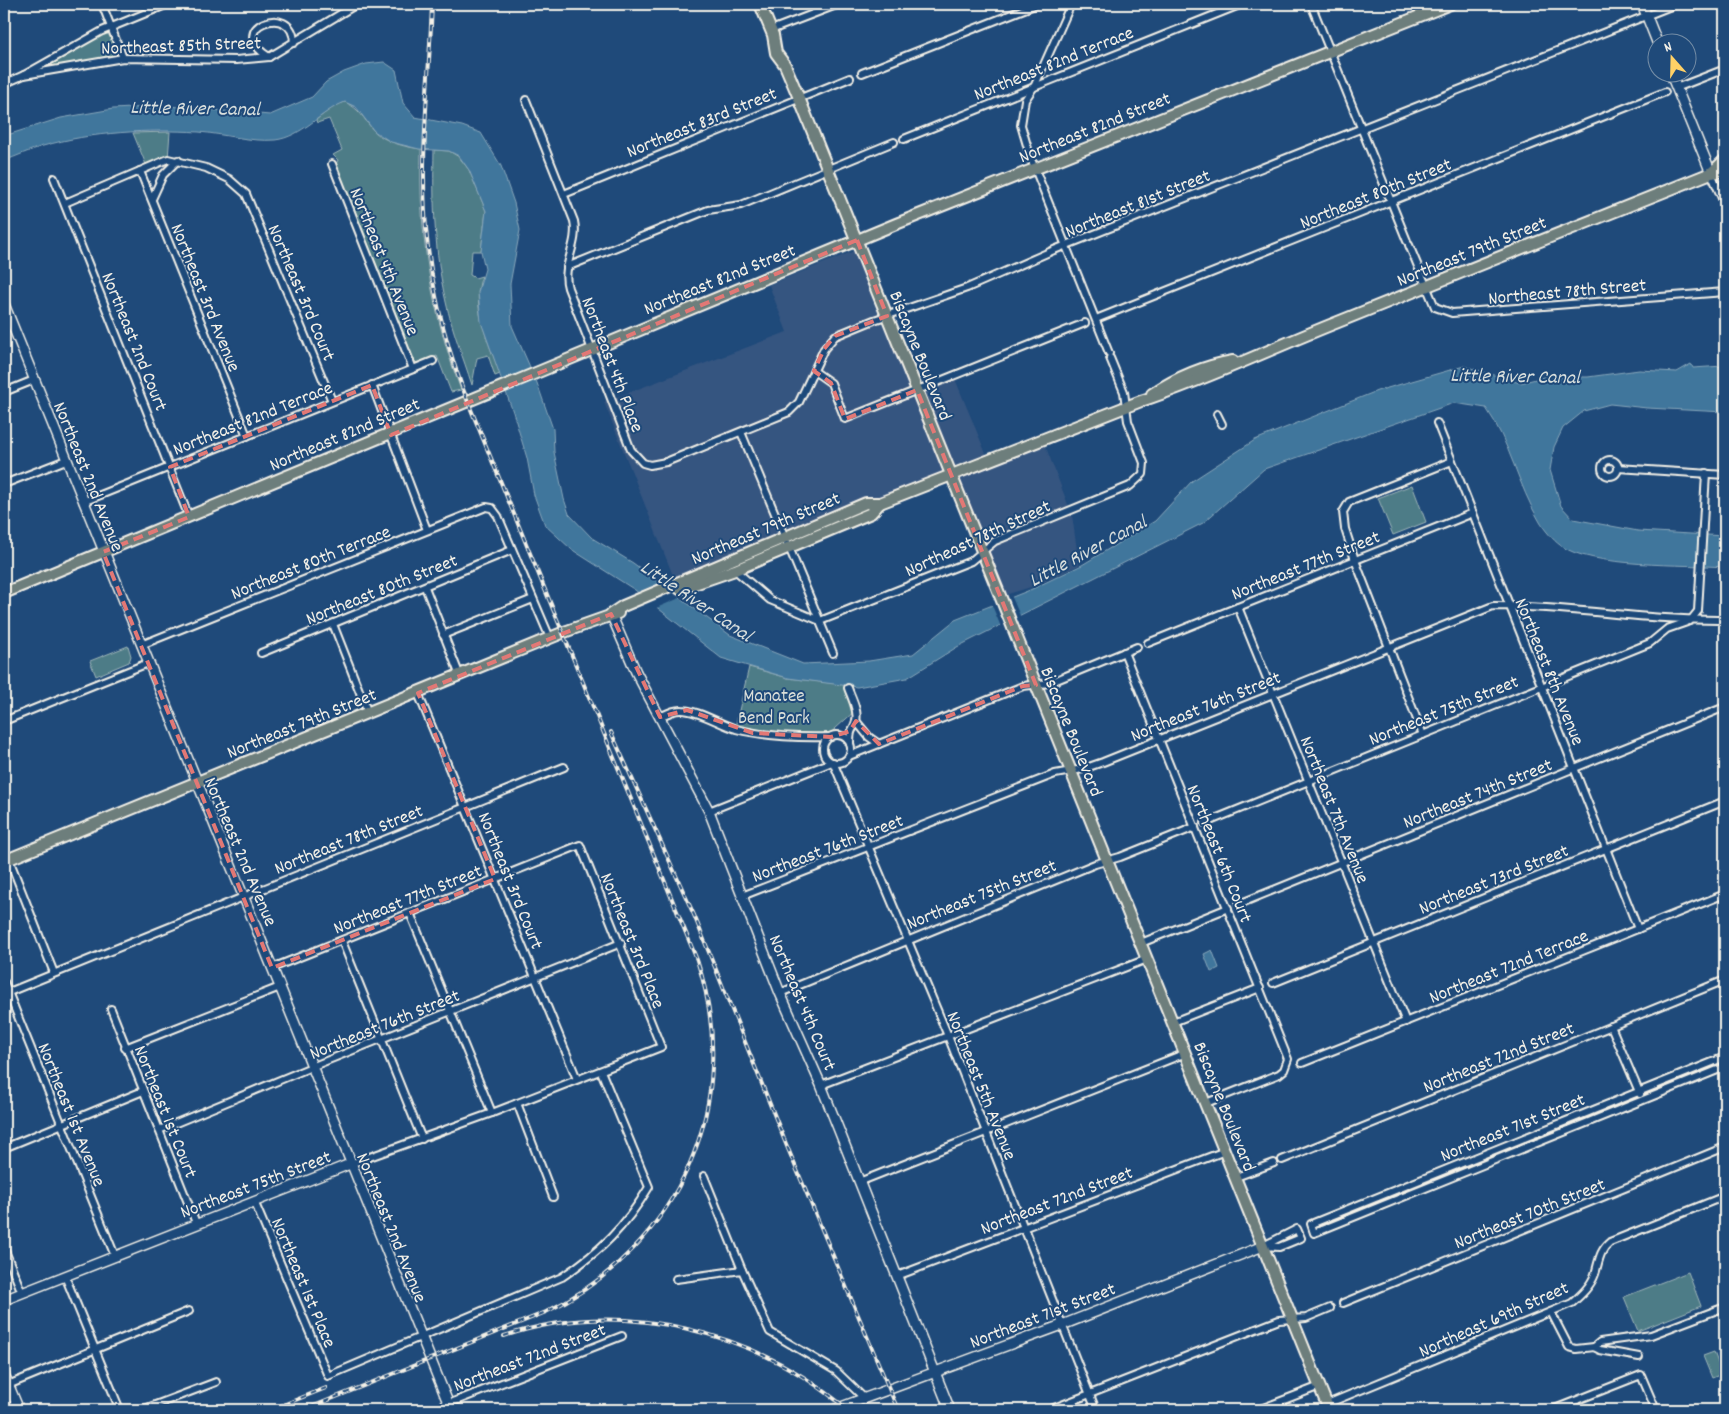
<svg xmlns="http://www.w3.org/2000/svg" width="1729" height="1414" font-family="Dekko,sans-serif">
<rect width="100%" height="100%" fill="#1f4a7a"/>
<filter id="ink" filterUnits="userSpaceOnUse"><feTurbulence type="fractalNoise" baseFrequency=".02" numOctaves="2"/><feDisplacementMap in="SourceGraphic" scale="10" xChannelSelector="R" yChannelSelector="G"/><feConvolveMatrix kernelMatrix="1 2 1 2 8 2 1 2 1" color-interpolation-filters="sRGB"/></filter>
<g filter="url(#ink)">
<polygon fill="#365580" points="854,251 913,396 955,379 991,466 1045,445 1072,515 1079,565 1037,585 1005,595 954,467 674,578 604,402 787,332 769,285"/>
<g fill="#4d7c87" stroke="#a0b6b8">
<path d="M106 33C113 37 115 45 116 52L112 57 46 68 100 35Z"/>
<path d="M345 102C360 109 363 118 373 130 384 142 405 147 421 149 418 232 431 312 461 390L451 392 437 356 417 363 414 360 336 164 338 160 333 155 342 150 329 119 317 123 316 120 334 106Z"/>
<polygon points="170,132 168,159 147,167 133,133"/>
<path d="M434 150 449 151 459 157 469 170 486 211 481 251H472L470 275 475 278 482 276C470 306 490 345 500 374L495 376 488 355 477 358 472 385C463 357 452 330 446 302 434 251 433 201 434 150Z"/>
<polygon points="1412,485 1426,522 1393,535 1378,498"/>
<polygon points="128,646 131,656 129,662 96,676 90,661"/>
<polygon points="749,667 788,678 846,685 856,710 825,738 735,728"/>
<polygon points="1688,1272 1701,1306 1638,1331 1624,1297"/>
<polygon points="1714,1352 1722,1374 1712,1378 1703,1356"/>
</g>
<g fill="#40769c" stroke="#88a7ba">
<path d="M384 62 396 70 403 103 415 117 462 126 481 133 501 166 514 203 520 230 510 284 512 326 537 383 553 429 554 452 564 499 569 514 592 538 633 563 730 635 803 664 869 661 913 654 955 620 1030 590 1082 565 1155 521 1192 481 1255 440 1377 391 1464 366 1520 383 1552 375 1565 377H1588L1639 370 1677 372 1691 364 1693 368 1723 366V353H1725V412L1647 408 1610 404 1584 411 1563 428 1554 447 1550 470 1561 506 1573 519 1638 531 1725 536V567C1686 564 1590 568 1560 545 1553 540 1544 529 1540 522 1518 486 1510 442 1486 408L1454 403 1264 469 1203 523 957 647 907 678 857 687 788 678 721 658 635 590 571 549 545 525 534 495 527 458 513 412 481 322 478 292 485 269 481 251 486 211 469 170 459 156 449 151 419 149 391 142 374 131 356 107 345 102C321 111 302 137 275 140 250 142 224 134 199 132 149 129 91 132 43 146 30 150 17 156 4 161V136L61 118 113 109 168 106 270 115 312 97 326 82 344 72 366 64Z"/>
<polygon points="1212,950 1219,968 1211,972 1204,954"/>
</g>
<g fill="#1f4a7a">
<polygon points="662,582 682,597 654,609 635,593"/>
<polygon points="1011,595 1021,618 1001,627 991,603"/>
</g>
<g fill="none" stroke-linecap="round" stroke-linejoin="round">
<defs>
<g id="street">
<polyline points="102,4 123,58"/>
<polyline points="1071,4 1035,85 1025,100 1021,125 1031,159 1109,353"/>
<polyline points="1311,4 1407,241"/>
<polyline points="771,30 839,4"/>
<path d="M269 57C222 28 294 0 294 43"/>
<polyline points="862,73 1037,4"/>
<polyline points="24,75 123,58 236,60 269,57 357,4"/>
<polyline points="4,84 24,75 102,31 168,4"/>
<polyline points="1676,88 1725,69"/>
<path d="M526 100 574 221C579 245 561 265 568 288L631 450 643 463 650 465 666 462 789 412 799 402 824 349 835 336 874 320 967 288 1054 250 1676 4"/>
<polyline points="904,139 1242,4"/>
<polyline points="332,164 413,369"/>
<polyline points="140,171 247,436"/>
<polyline points="1711,173 1725,205"/>
<polyline points="54,178 189,517"/>
<polyline points="564,194 850,78"/>
<polyline points="152,199 163,175 178,160"/>
<polyline points="65,203 168,159 206,168 229,179 246,194 332,401"/>
<polyline points="1409,245 1435,307 1452,313 1725,292"/>
<polyline points="567,267 708,210 741,205 894,142"/>
<polyline points="1096,319 1665,92"/>
<polyline points="814,371 831,383 845,419 1085,323"/>
<polyline points="372,385 427,530"/>
<polyline points="4,392 34,380"/>
<polyline points="1217,414 1222,424"/>
<polyline points="1437,423 1638,929"/>
<polyline points="741,432 833,653"/>
<circle cx="1610" cy="468" r="8"/>
<polyline points="1618,468 1725,475"/>
<polyline points="4,484 66,460"/>
<polyline points="83,502 433,361"/>
<polyline points="735,570 770,600 820,621 971,561 995,541 1130,486 1143,474 1144,463 1128,421 1124,392 1110,358"/>
<polyline points="425,587 460,676"/>
<polyline points="1238,607 1406,1022"/>
<polyline points="1690,621 1698,611 1706,473"/>
<polyline points="333,624 368,713"/>
<polyline points="443,635 533,599"/>
<polyline points="1148,643 1473,513"/>
<polyline points="141,645 486,507 492,508 498,516 550,638"/>
<polyline points="1124,652 1288,1059 1284,1070 1279,1074 1206,1103"/>
<polyline points="261,653 512,550"/>
<path d="M848 688C851 697 859 711 856 721 853 732 850 727 850 744"/>
<polyline points="418,693 577,1079"/>
<path d="M660 717C666 714 674 709 682 710 697 710 720 724 736 729 767 737 798 738 831 737"/>
<polyline points="4,721 148,663"/>
<polyline points="856,721 869,737 879,744"/>
<polyline points="1423,735 1355,560 1345,529 1343,512 1349,502 1452,461"/>
<circle cx="837" cy="749" r="14"/>
<polyline points="849,756 1023,686 1049,683 1137,647"/>
<polyline points="833,762 948,1036 1096,1410"/>
<polyline points="709,811 832,762"/>
<polyline points="1205,823 1650,643 1667,629 1687,622"/>
<polyline points="9,859 54,973"/>
<path d="M742 896 1055 774 1083 769 1103 762 1493 606C1571 606 1647 621 1725 620"/>
<polyline points="1239,904 1725,707"/>
<polyline points="410,913 492,1113"/>
<polyline points="342,941 422,1139"/>
<polyline points="1141,943 1228,908"/>
<polyline points="272,968 580,845 661,1047 492,1113 350,1164"/>
<polyline points="4,982 115,1256"/>
<polyline points="1273,983 1725,801"/>
<polyline points="780,993 1095,864 1120,857 1195,827"/>
<polyline points="4,994 564,767"/>
<polyline points="111,1009 196,1223"/>
<polyline points="1173,1022 1260,988"/>
<polyline points="1611,1026 1640,1094"/>
<polyline points="125,1048 280,987"/>
<polyline points="1725,1057 1311,1224 1314,1233 1725,1067"/>
<polyline points="1302,1063 1725,894"/>
<polyline points="821,1085 1147,959"/>
<polyline points="517,1103 553,1197"/>
<polyline points="159,1130 321,1063 621,943"/>
<polyline points="4,1148 143,1091"/>
<polyline points="1282,1160 1725,980"/>
<polyline points="704,1176 742,1270 770,1332 836,1371 864,1398"/>
<polyline points="1236,1177 1274,1163"/>
<polyline points="859,1182 1186,1053"/>
<path d="M254 1201 328 1376 562 1277C601 1251 625 1227 649 1187L601 1071"/>
<polygon points="1297,1229 1301,1238 1279,1247 1263,1246"/>
<polyline points="4,1248 22,1293"/>
<polyline points="65,1276 120,1410"/>
<polyline points="897,1276 1225,1151"/>
<polyline points="676,1279 742,1270"/>
<polyline points="1343,1303 1725,1147"/>
<polyline points="1551,1312 1569,1347 1576,1349 1594,1347 1600,1350 1639,1357"/>
<polyline points="1594,1347 1600,1342 1651,1335 1725,1307"/>
<polyline points="8,1385 189,1311"/>
<polyline points="448,1404 622,1336"/>
<path d="M1327 1404 1572 1303C1581 1295 1591 1286 1595 1274 1599 1262 1599 1251 1610 1242L1725 1196"/>
<polyline points="142,1410 216,1382"/>
<polyline points="1049,1410 1279,1320 1306,1318 1330,1308"/>
<polyline points="1258,1410 1320,1386"/>
<polyline points="1552,1410 1641,1375 1656,1410"/>
</g>
<g id="secondary">
<polyline points="1642,4 1657,42"/>
<polyline points="1670,72 1711,173"/>
<polyline points="4,304 451,1410"/>
<polyline points="611,614 636,672 709,811 780,993 821,1085 950,1410"/>
<polyline points="4,1300 350,1164"/>
<polyline points="4,1374 19,1410"/>
<polyline points="833,1410 1062,1325 1263,1246"/>
</g>
<g id="primary">
<polyline points="760,4 773,35 776,53 785,65 799,98 1329,1410"/>
<polyline points="1711,173 1725,160"/>
<path d="M1152 394C1176 378 1204 366 1233 361"/>
<polyline points="680,589 735,570 871,513 880,503"/>
<polyline points="4,593 896,224 1450,4"/>
<path d="M611 614 623 606 866 503H880L1141 401C1208 379 1272 348 1338 322 1462 272 1587 222 1711 173L1725 171"/>
<polyline points="4,861 567,631 618,613"/>
</g>
</defs>
<use href="#street" stroke="#f4f1e8" stroke-width="10"/>
<use href="#secondary" stroke="#f4f1e8" stroke-width="12"/>
<use href="#primary" stroke="#f4f1e8" stroke-width="14"/>
<use href="#street" stroke="#1f4a7a" stroke-width="6"/>
<use href="#secondary" stroke="#1f4a7a" stroke-width="9"/>
<use href="#primary" stroke="#6d7e7c" stroke-width="10"/>
<defs>
<g id="rail">
<polyline points="611,732 694,915 786,1144 898,1410"/>
<path d="M504 1336C621 1297 755 1330 848 1410"/>
<polyline points="270,1410 326,1388"/>
<path d="M304 1410 546 1312C680 1246 744 1102 697 960L470 407C448 353 433 297 427 239 419 161 429 82 432 4"/>
</g>
</defs>
<use href="#rail" stroke="#f4f1e8" stroke-width="4"/>
<use href="#rail" stroke="#1f4a7a" stroke-width="2" stroke-dasharray="5.5" stroke-linecap="butt"/>
</g>
</g>
<path fill="none" stroke="#e27875" stroke-width="4" stroke-dasharray="10 6" stroke-linejoin="round" d="M857 240 887 316 835 336 824 349 814 371 831 383 845 419 917 390 1036 685 1023 686 879 744 856 721 850 731 831 737 753 733 687 710 660 717 611 614 418 693 495 879 272 968 103 552 189 517 170 467 372 385 391 435Z"/>
<g text-anchor="middle" stroke-width="4" stroke-linejoin="round" paint-order="stroke">
<g font-size="19" fill="#f4f1e8" stroke="#1f4a7a">
<text transform="translate(181 44) rotate(-2)" y="7">Northeast 85th Street</text>
<text transform="translate(1053 62) rotate(-22)" y="7">Northeast 82nd Terrace</text>
<text transform="translate(701 121) rotate(-22)" y="7">Northeast 83rd Street</text>
<text transform="translate(1094 126) rotate(-22)" y="7">Northeast 82nd Street</text>
<text transform="translate(1375 192) rotate(-22)" y="7">Northeast 80th Street</text>
<text transform="translate(1137 202) rotate(-22)" y="7">Northeast 81st Street</text>
<text transform="translate(1471 250) rotate(-22)" y="7">Northeast 79th Street</text>
<text transform="translate(386 261) rotate(68)" y="7">Northeast 4th Avenue</text>
<text transform="translate(719 278) rotate(-22)" y="7">Northeast 82nd Street</text>
<text transform="translate(1567 290) rotate(-5)" y="7">Northeast 78th Street</text>
<text transform="translate(303 292) rotate(67)" y="7">Northeast 3rd Court</text>
<text transform="translate(207 297) rotate(68)" y="7">Northeast 3rd Avenue</text>
<text transform="translate(136 341) rotate(68)" y="7">Northeast 2nd Court</text>
<text transform="translate(922 355) rotate(68)" y="7">Biscayne Boulevard</text>
<text transform="translate(614 364) rotate(69)" y="7">Northeast 4th Place</text>
<text transform="translate(252 417) rotate(-22)" y="7">Northeast 82nd Terrace</text>
<text transform="translate(344 433) rotate(-23)" y="7">Northeast 82nd Street</text>
<text transform="translate(90 476) rotate(68)" y="7">Northeast 2nd Avenue</text>
<text transform="translate(765 527) rotate(-23)" y="7">Northeast 79th Street</text>
<text transform="translate(977 537) rotate(-25)" y="7">Northeast 78th Street</text>
<text transform="translate(310 561) rotate(-22)" y="7">Northeast 80th Terrace</text>
<text transform="translate(1305 564) rotate(-22)" y="7">Northeast 77th Street</text>
<text transform="translate(381 588) rotate(-22)" y="7">Northeast 80th Street</text>
<text transform="translate(1551 671) rotate(68)" y="7">Northeast 8th Avenue</text>
<text transform="translate(1205 705) rotate(-22)" y="7">Northeast 76th Street</text>
<text transform="translate(1443 709) rotate(-22)" y="7">Northeast 75th Street</text>
<text transform="translate(301 722) rotate(-22)" y="7">Northeast 79th Street</text>
<text transform="translate(1073 731) rotate(68)" y="7">Biscayne Boulevard</text>
<text transform="translate(1477 792) rotate(-22)" y="7">Northeast 74th Street</text>
<text transform="translate(1336 809) rotate(68)" y="7">Northeast 7th Avenue</text>
<text transform="translate(348 838) rotate(-22)" y="7">Northeast 78th Street</text>
<text transform="translate(827 847) rotate(-21)" y="7">Northeast 76th Street</text>
<text transform="translate(242 851) rotate(67)" y="7">Northeast 2nd Avenue</text>
<text transform="translate(1221 853) rotate(68)" y="7">Northeast 6th Court</text>
<text transform="translate(1493 878) rotate(-22)" y="7">Northeast 73rd Street</text>
<text transform="translate(512 880) rotate(68)" y="7">Northeast 3rd Court</text>
<text transform="translate(981 893) rotate(-22)" y="7">Northeast 75th Street</text>
<text transform="translate(407 898) rotate(-22)" y="7">Northeast 77th Street</text>
<text transform="translate(634 940) rotate(68)" y="7">Northeast 3rd Place</text>
<text transform="translate(1508 965) rotate(-22)" y="7">Northeast 72nd Terrace</text>
<text transform="translate(804 1002) rotate(67)" y="7">Northeast 4th Court</text>
<text transform="translate(384 1023) rotate(-22)" y="7">Northeast 76th Street</text>
<text transform="translate(1498 1056) rotate(-22)" y="7">Northeast 72nd Street</text>
<text transform="translate(983 1085) rotate(68)" y="7">Northeast 5th Avenue</text>
<text transform="translate(1226 1106) rotate(68)" y="7">Biscayne Boulevard</text>
<text transform="translate(167 1111) rotate(68)" y="7">Northeast 1st Court</text>
<text transform="translate(73 1114) rotate(68)" y="7">Northeast 1st Avenue</text>
<text transform="translate(1512 1126) rotate(-22)" y="7">Northeast 71st Street</text>
<text transform="translate(255 1183) rotate(-21)" y="7">Northeast 75th Street</text>
<text transform="translate(1056 1199) rotate(-21)" y="7">Northeast 72nd Street</text>
<text transform="translate(1529 1212) rotate(-22)" y="7">Northeast 70th Street</text>
<text transform="translate(393 1227) rotate(68)" y="7">Northeast 2nd Avenue</text>
<text transform="translate(305 1282) rotate(67)" y="7">Northeast 1st Place</text>
<text transform="translate(1042 1314) rotate(-21)" y="7">Northeast 71st Street</text>
<text transform="translate(1493 1318) rotate(-24)" y="7">Northeast 69th Street</text>
<text transform="translate(529 1356) rotate(-21)" y="7">Northeast 72nd Street</text>
</g>
<g font-size="19" fill="#dbdfd9" stroke="#1f4a7a">
<text x="774" y="701">Manatee<tspan x="774" dy="22">Bend Park</tspan></text>
</g>
<g font-size="20" font-style="italic" fill="#d9dfdd" stroke="#1f4a7a">
<text transform="translate(195 107) rotate(1)" y="7">Little River Canal</text>
<text transform="translate(1515 375) rotate(1)" y="7">Little River Canal</text>
<text transform="translate(1087 550) rotate(-28)" y="7">Little River Canal</text>
<text transform="translate(697 600) rotate(34)" y="7">Little River Canal</text>
</g>
</g>
<rect width="1729" height="1414" fill="none" stroke="#1f4a7a" stroke-width="20"/>
<rect x="10" y="10" width="1709" height="1394" fill="none" stroke="#f4f1e8" stroke-width="2" filter="url(#ink)"/>
<g transform="translate(1672 58) rotate(340)"><circle r="24" fill="#1f4a7a" stroke="#748da6"/>
<path d="M0-4L9 19L0 12L-9 19Z" fill="#ffd166"/>
<text y="-8" font-size="14" font-weight="bold" text-anchor="middle" fill="#f4f1e8">N</text>
</g>
</svg>
